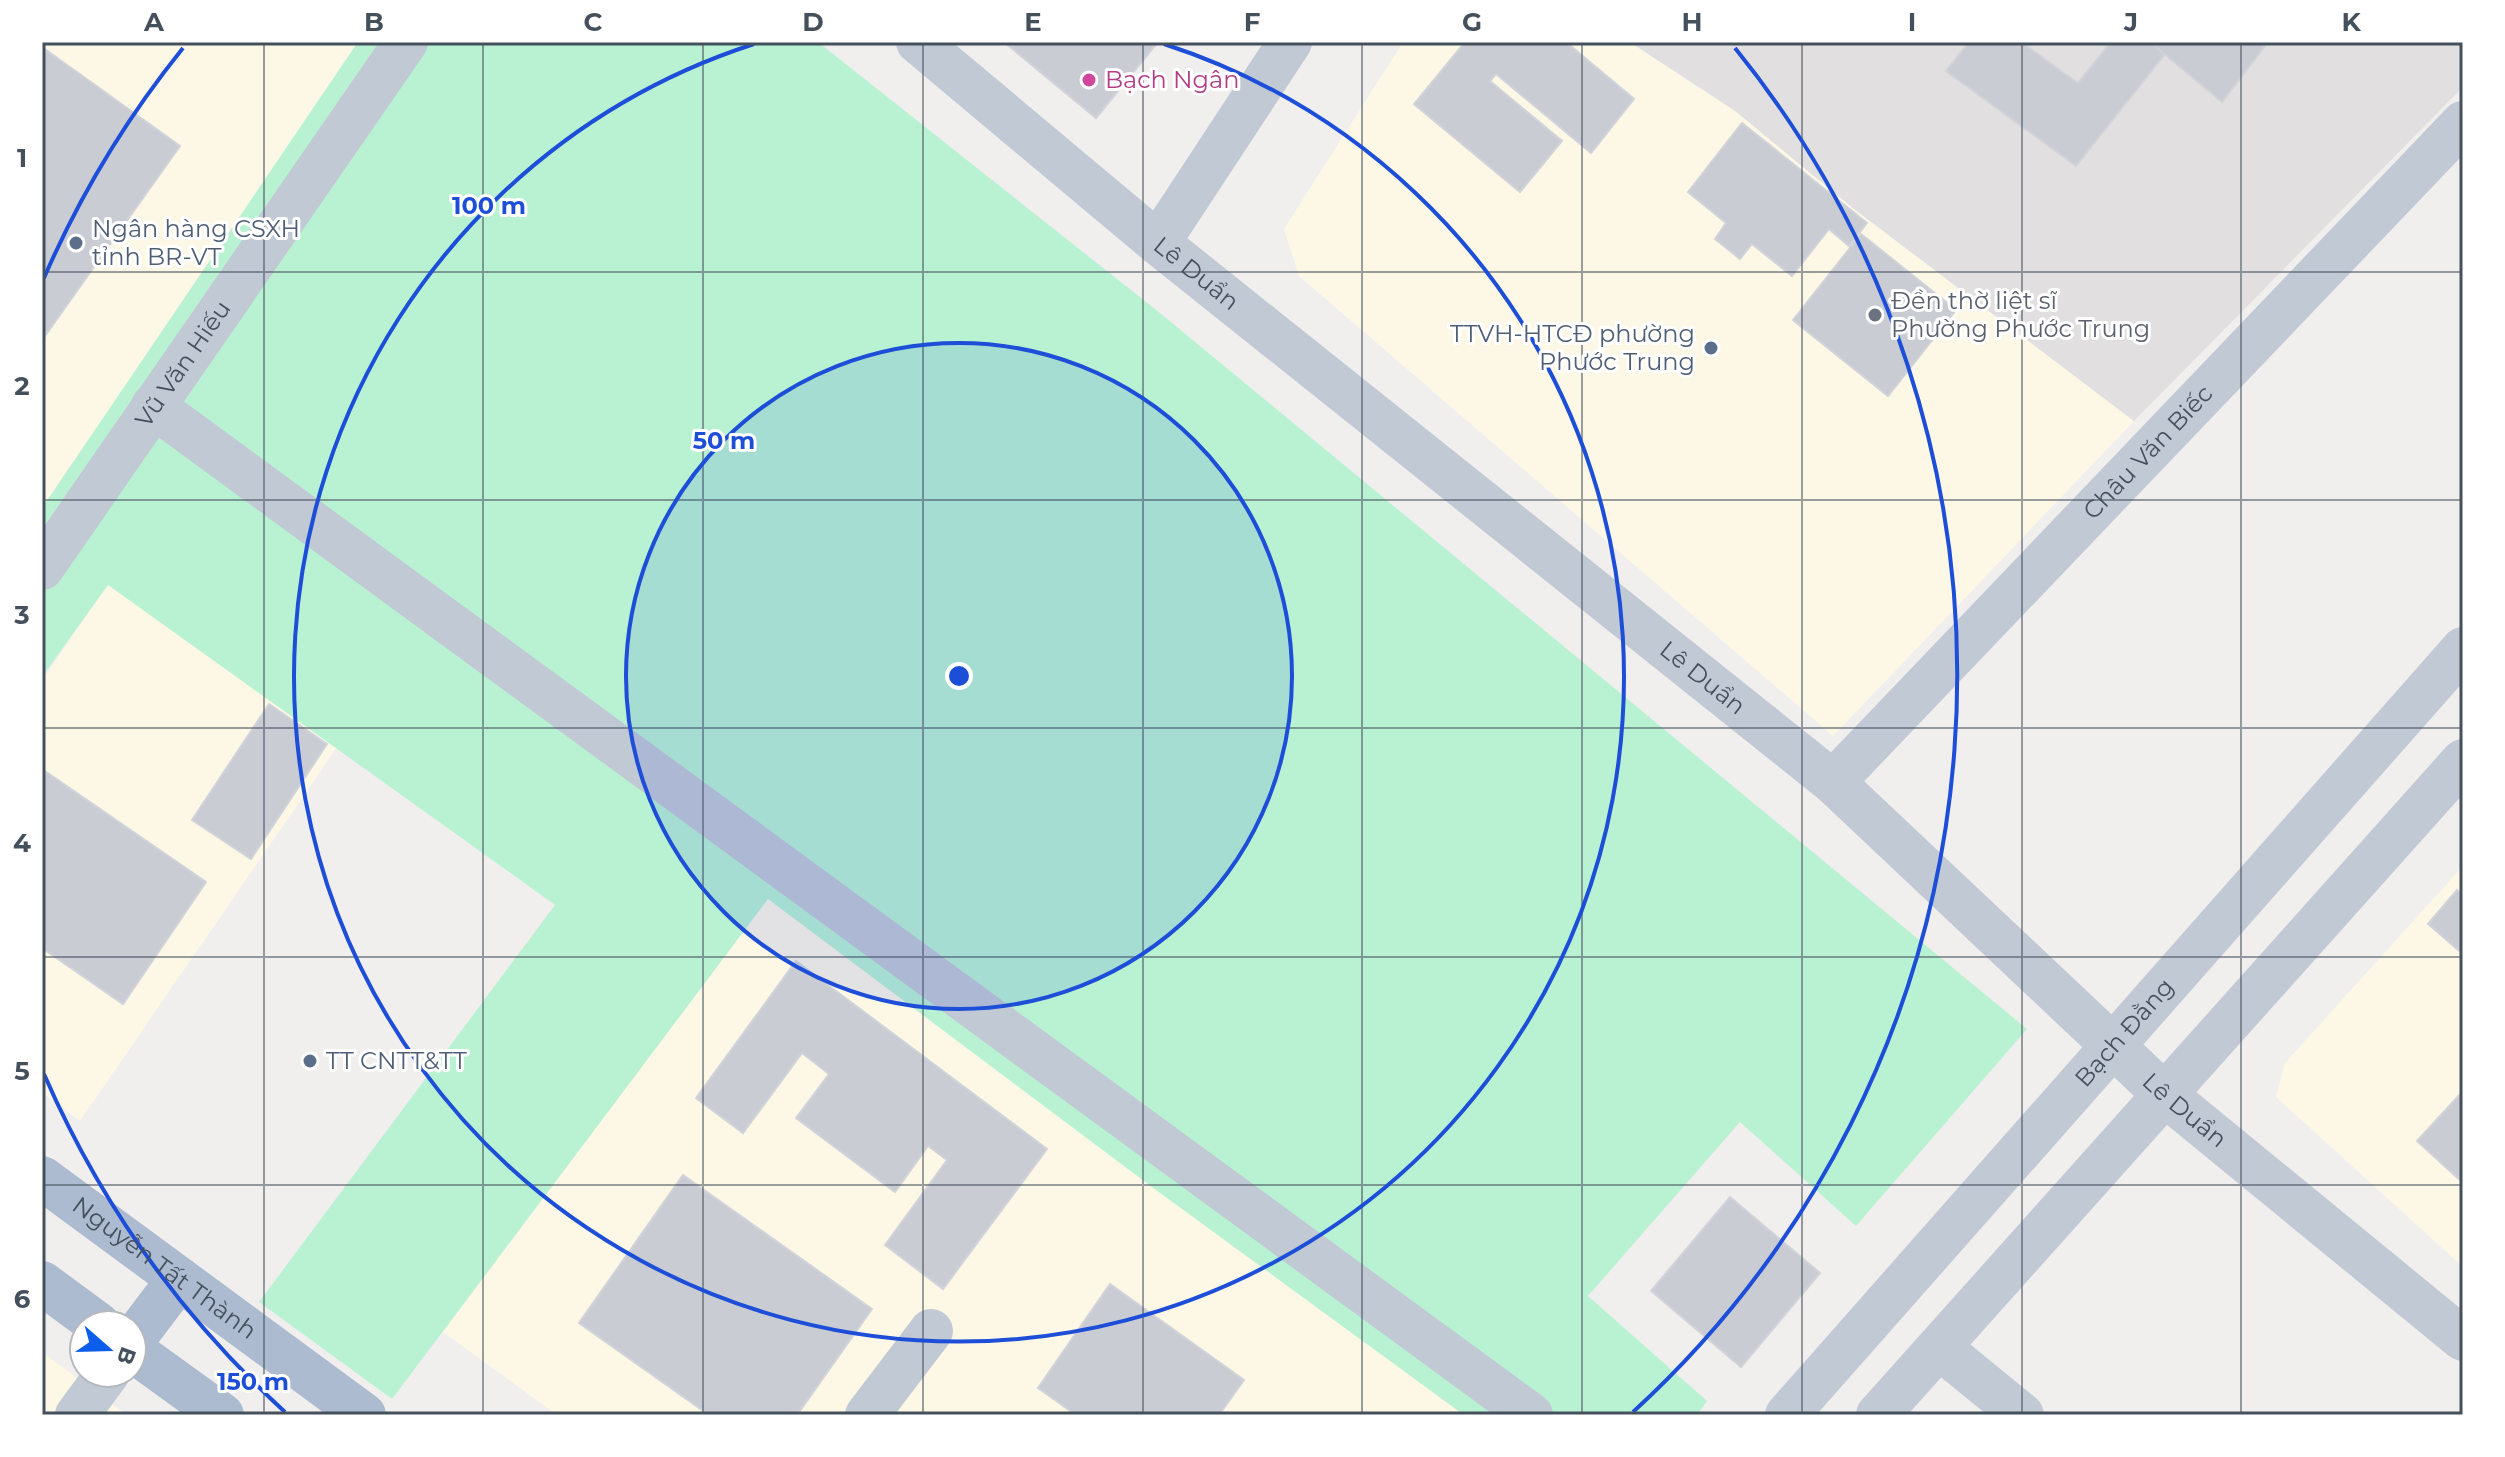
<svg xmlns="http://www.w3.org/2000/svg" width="2505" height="1457" font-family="Montserrat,sans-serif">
<rect width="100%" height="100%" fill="#f1eeee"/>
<g fill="#fdf8e6">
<polygon points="42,42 358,42 42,508"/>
<polygon points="1403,42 1629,42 1735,110 1854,209 2134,421 1833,736 1299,276 1284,229"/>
<polygon points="107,584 344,737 80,1121 42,1092 42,681"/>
<polygon points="2463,866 2463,1267 2276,1097 2285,1063"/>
<polygon points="768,899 1152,1187 1464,1415 557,1415 443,1332"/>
<polygon points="42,1352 127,1415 42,1415"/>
</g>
<polygon fill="#e2dfe0" points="1630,42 2463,42 2463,87 2134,421 1854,209 1735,111"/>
<polygon fill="#b9f2d3" points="358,42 818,42 1160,313 2027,1029 1856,1226 1740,1122 1588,1296 1707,1401 1697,1415 1464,1415 1152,1187 768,899 392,1399 259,1302 555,905 108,585 42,677 42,508"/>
<g fill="#caccd4" stroke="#d2d3da" stroke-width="2">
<polygon points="1004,42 1158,42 1096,118"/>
<polygon points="1465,42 1566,42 1634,99 1591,153 1496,74 1490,81 1562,141 1520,192 1414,104"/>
<polygon points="1969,42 2021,42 2078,83 2111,42 2150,42 2165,54 2076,166 1946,71"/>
<polygon points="2150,42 2268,42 2222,102"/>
<polygon points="42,47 180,146 42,340"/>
<polygon points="1742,123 1867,223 1849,246 1829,229 1792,276 1752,244 1740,259 1715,239 1726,223 1688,192"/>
<polygon points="1861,234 1956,310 1888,396 1793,320"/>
<polygon points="269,704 327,744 251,859 192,820"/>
<polygon points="42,769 206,882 123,1004 42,948"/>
<polygon points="2457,890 2463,895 2463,954 2428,924"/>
<polygon points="796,961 1047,1149 943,1289 885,1245 947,1160 928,1146 895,1192 796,1118 829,1074 802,1053 743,1133 696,1098"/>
<polygon points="2463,1091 2463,1183 2417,1141"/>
<polygon points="683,1175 872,1309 797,1415 709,1415 579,1323"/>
<polygon points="1730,1197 1820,1273 1741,1367 1651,1291"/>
<polygon points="1110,1284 1244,1380 1219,1415 1076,1415 1038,1388"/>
</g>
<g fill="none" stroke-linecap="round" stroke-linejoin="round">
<g stroke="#c1c9d4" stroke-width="44">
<path id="s1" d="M918 42 1158 243 1833 782 2164 1094 2463 1339"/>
<polyline points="1158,243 1290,42"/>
<polyline points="153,406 1531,1415"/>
<path id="s2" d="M42 568 406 42"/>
<path id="s3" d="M1833 782 2463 123"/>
<polyline points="1940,1348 2022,1415"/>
<polyline points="77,1415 108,1373"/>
<polyline points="867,1415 931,1331"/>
<path id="s4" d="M1787 1415 2463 649"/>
<polyline points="1878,1415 2463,761"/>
</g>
<g stroke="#acbbcf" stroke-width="44">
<path id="s5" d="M42 1178 364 1415"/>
<polyline points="42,1283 99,1325"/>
<polyline points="132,1341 179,1279"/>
<polyline points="132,1350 222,1415"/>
</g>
</g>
<path fill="none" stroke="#45505d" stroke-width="2" stroke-opacity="0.55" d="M264 42V1415M483 42V1415M703 42V1415M923 42V1415M1143 42V1415M1362 42V1415M1582 42V1415M1802 42V1415M2022 42V1415M2241 42V1415M42 272H2463M42 500H2463M42 728H2463M42 957H2463M42 1185H2463"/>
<circle cx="959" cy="676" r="333" fill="#1d4ed8" fill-opacity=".12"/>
<g fill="none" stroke="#1d4ed8" stroke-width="4">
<circle cx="959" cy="676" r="333"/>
<path d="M1164 44A665 665 0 1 1 754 44"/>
<path d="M285 1412A998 998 0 0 1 44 1074M44 278A998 998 0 0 1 183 48M1735 48A998 998 0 0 1 1633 1412"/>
</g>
<circle fill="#d1479c" stroke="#fff" stroke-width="3" cx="1089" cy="80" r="8"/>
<g fill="#5c6f8a" stroke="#fff" stroke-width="3">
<circle cx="76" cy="243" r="8"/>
<circle cx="1711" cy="348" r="8"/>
<circle cx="310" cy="1061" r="8"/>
</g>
<circle fill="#6b7280" stroke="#fff" stroke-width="3" cx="1875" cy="315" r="8"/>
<g text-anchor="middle" stroke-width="6" stroke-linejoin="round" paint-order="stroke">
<g font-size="24" fill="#b23c85" stroke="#fff" text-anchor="start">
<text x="1105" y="88">Bạch Ngân</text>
</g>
<g font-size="24" fill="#4e5e75" stroke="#fff" text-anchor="start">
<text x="92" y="237">Ngân hàng CSXH<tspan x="92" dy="28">tỉnh BR-VT</tspan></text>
<text x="1695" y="342" text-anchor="end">TTVH-HTCĐ phường<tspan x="1695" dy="28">Phước Trung</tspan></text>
<text x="326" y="1069">TT CNTT&amp;TT</text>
</g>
<g font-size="24" fill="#45505d" stroke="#fff">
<text dy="8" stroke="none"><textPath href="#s1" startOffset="362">Lê Duẩn</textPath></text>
<text dy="8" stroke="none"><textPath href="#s2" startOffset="248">Vũ Văn Hiếu</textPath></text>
<text dy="8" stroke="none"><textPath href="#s3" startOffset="456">Châu Văn Biếc</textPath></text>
<text dy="8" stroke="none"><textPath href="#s1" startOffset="1010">Lê Duẩn</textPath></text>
<text dy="8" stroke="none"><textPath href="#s4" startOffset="510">Bạch Đằng</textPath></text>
<text dy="8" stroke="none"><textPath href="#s1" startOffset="1658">Lê Duẩn</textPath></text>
<text dy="8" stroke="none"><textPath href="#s5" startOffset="152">Nguyễn Tất Thành</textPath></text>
</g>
<g font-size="24" fill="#5b616d" stroke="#fff" text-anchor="start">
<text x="1891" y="309">Đền thờ liệt sĩ<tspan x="1891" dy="28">Phường Phước Trung</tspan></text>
</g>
</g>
<circle cx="959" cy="676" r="12" fill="#1d4ed8" stroke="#fff" stroke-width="4"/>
<g font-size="24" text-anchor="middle" font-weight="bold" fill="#1d4ed8" stroke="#fff" stroke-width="6" stroke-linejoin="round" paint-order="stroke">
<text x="489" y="214">100 m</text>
<text x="724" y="449">50 m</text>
<text x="253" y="1390">150 m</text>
</g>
<rect width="2505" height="1457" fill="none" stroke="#ffffff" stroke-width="88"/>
<g transform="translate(108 1349) rotate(110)"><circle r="38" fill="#ffffff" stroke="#b5b9be" stroke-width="2"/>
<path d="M0-6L14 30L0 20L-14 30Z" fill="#0d5dec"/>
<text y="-12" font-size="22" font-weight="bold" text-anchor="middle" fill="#45505d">B</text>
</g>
<rect x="44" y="44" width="2417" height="1369" fill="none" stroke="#45505d" stroke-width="3"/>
<g font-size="26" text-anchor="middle" font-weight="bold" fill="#45505d">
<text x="154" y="31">A</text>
<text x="374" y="31">B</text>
<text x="593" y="31">C</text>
<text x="813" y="31">D</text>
<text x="1033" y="31">E</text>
<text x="1252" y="31">F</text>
<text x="1472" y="31">G</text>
<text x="1692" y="31">H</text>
<text x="1912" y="31">I</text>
<text x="2131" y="31">J</text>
<text x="2351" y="31">K</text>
<text x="22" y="167">1</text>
<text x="22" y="395">2</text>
<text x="22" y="624">3</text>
<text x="22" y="852">4</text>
<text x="22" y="1080">5</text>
<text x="22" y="1308">6</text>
</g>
</svg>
